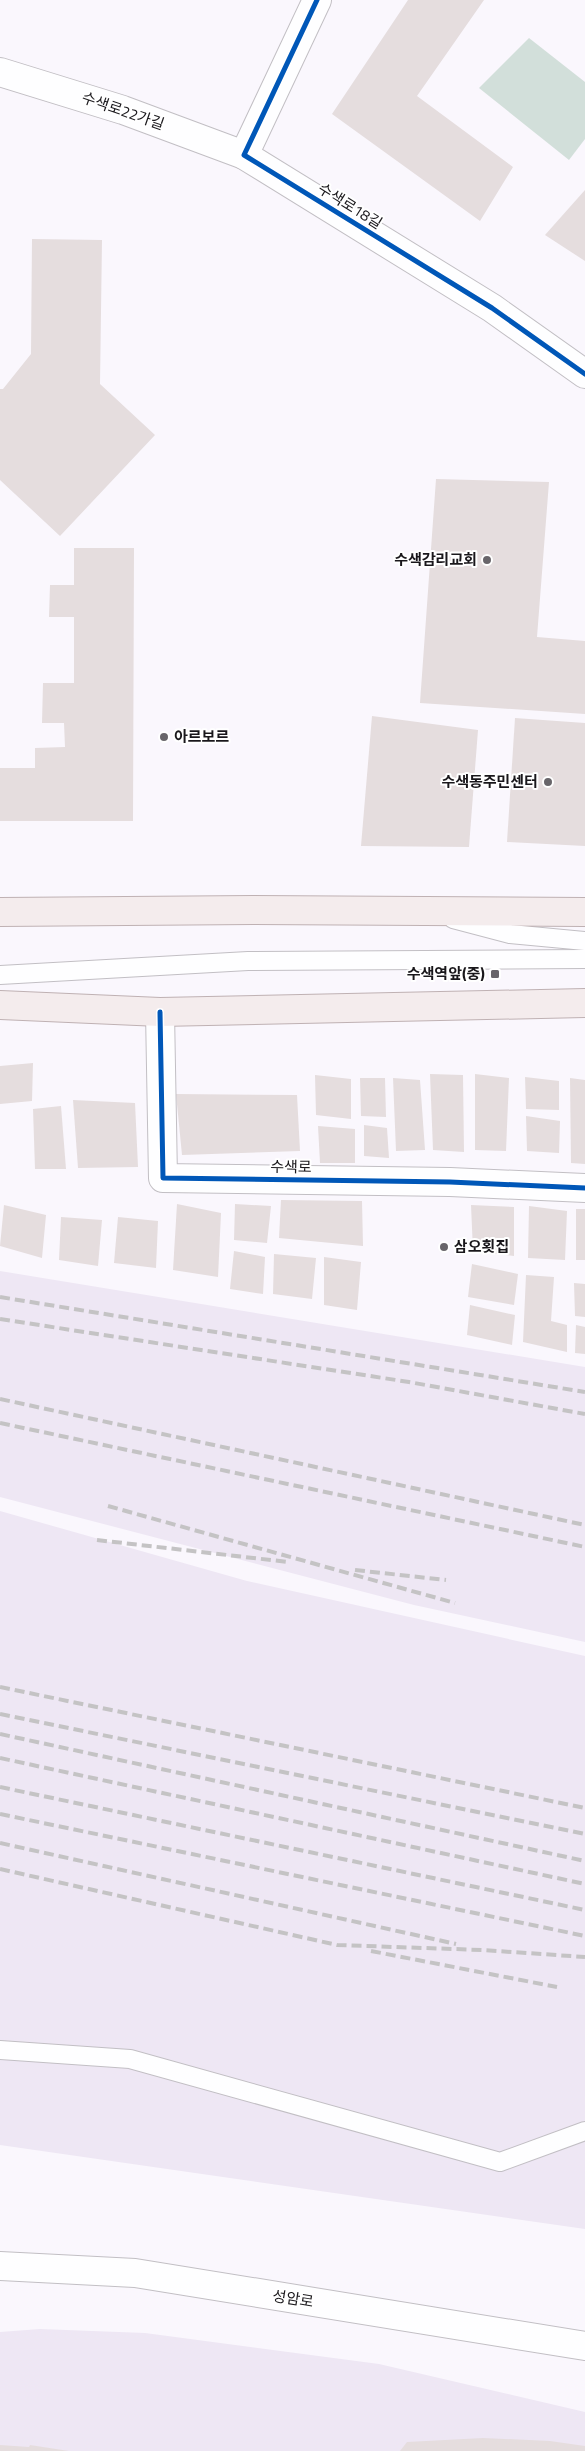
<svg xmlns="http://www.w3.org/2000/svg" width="585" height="2451" font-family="'Titillium Web','Noto Sans KR',sans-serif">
<rect width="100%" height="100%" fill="#faf7fd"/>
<g fill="#eee7f4">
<polygon points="0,1271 585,1367 585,1642 414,1605 0,1497"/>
<polygon points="0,1511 247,1581 585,1656 585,2229 0,2145"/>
<polygon points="40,2329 145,2333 379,2364 585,2412 585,2451 0,2451 0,2332"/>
</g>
<polygon fill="#d2dfda" points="529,38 585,82 585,139 569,160 479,88"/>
<g fill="#e5ddde">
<polygon points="408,0 484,0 417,96 513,167 480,221 332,114"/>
<polygon points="585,190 585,261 545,235"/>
<polygon points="32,239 102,240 100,384 155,435 60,536 0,480 0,389 3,389 31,354"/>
<polygon points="436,479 549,482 537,637 585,641 585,714 420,703"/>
<polygon points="74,548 134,548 133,821 0,821 0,768 35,768 35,748 65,747 64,723 42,723 43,683 74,683 74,617 49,617 50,585 74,585"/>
<polygon points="372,716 478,730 469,847 361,846"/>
<polygon points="515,718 585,723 585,846 507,842"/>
<polygon points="33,1063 32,1101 0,1104 0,1066"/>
<polygon points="430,1074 463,1075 464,1152 433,1150"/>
<polygon points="475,1074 509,1078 506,1151 475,1150"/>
<polygon points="315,1075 351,1079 351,1119 316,1115"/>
<polygon points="525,1077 559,1081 559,1110 526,1109"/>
<polygon points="360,1078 385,1078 386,1117 361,1116"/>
<polygon points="393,1078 420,1080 425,1150 396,1151"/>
<polygon points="570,1078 585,1080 585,1164 571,1163"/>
<polygon points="176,1094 297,1095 300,1151 182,1155"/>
<polygon points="73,1100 135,1103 138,1167 78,1168"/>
<polygon points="61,1106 66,1169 35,1169 33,1109"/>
<polygon points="526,1116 560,1121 559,1153 527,1151"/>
<polygon points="364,1125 387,1128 389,1158 364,1156"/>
<polygon points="318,1126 355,1129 355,1163 320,1163"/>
<polygon points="281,1200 362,1201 363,1246 279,1238"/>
<polygon points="177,1204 221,1213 218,1277 173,1270"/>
<polygon points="235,1204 271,1206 267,1243 234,1240"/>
<polygon points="4,1205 46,1215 42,1258 0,1246"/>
<polygon points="471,1205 514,1207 514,1256 473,1251"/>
<polygon points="529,1206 567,1211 565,1260 528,1258"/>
<rect x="576" y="1209" width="9" height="51"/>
<polygon points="61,1217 102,1220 98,1266 59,1260"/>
<polygon points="118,1217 158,1221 156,1268 114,1263"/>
<polygon points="234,1251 265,1257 263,1294 230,1289"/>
<polygon points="274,1254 316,1258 312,1299 273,1294"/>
<polygon points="324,1257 361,1262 357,1310 324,1305"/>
<polygon points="472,1264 518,1274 514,1305 468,1297"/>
<polygon points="526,1275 554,1277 551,1321 567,1325 567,1352 523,1342"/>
<polygon points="574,1283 585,1284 585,1317 575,1316"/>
<polygon points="470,1305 515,1315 512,1345 467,1335"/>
<polygon points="576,1325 585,1327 585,1354 575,1353"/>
<polygon points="483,2438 550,2441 585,2446 585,2451 400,2451 407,2442"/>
<polygon points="0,2445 29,2447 30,2445 69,2451 0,2451"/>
</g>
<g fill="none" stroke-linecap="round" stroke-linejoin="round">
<defs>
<g id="lane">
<polyline points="453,919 510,934 585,941"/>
<polyline points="0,975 248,961 585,959"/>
<polyline points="0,2050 130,2059 500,2162 585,2131"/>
</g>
<g id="street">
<polyline points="317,0 244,155 492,308 585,374"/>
<polyline points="0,72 123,110 244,155"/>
<polyline points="160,1012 163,1178 450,1182 585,1188"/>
</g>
<polyline id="secondary" points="0,2266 135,2273 585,2346"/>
<g id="primary">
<polyline points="0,912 253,910 585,912"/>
<polyline points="0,1005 160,1012 585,1003"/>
</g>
</defs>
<use href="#lane" stroke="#c2bfc4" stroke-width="20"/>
<use href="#street" stroke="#c2bfc4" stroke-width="30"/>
<use href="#secondary" stroke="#c2bfc4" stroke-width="30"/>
<use href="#primary" stroke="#bfb1b3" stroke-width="30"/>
<use href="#lane" stroke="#fefeff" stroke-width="18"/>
<use href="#street" stroke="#fefeff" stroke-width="28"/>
<use href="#secondary" stroke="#fefeff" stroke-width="28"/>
<use href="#primary" stroke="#f4eced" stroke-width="28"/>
<g stroke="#c4c3c4" stroke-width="4" stroke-dasharray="10 5" stroke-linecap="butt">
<polyline points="0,1297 585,1392"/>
<polyline points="0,1319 409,1382 585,1414"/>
<polyline points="0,1399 585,1525"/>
<polyline points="0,1423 585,1547"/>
<polyline points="108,1506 455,1603"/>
<polyline points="97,1540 288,1562"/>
<polyline points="355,1570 446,1580"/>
<polyline points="0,1687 585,1808"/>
<polyline points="0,1714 585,1834"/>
<polyline points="0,1734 585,1861"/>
<polyline points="0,1758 585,1884"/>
<polyline points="0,1787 585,1910"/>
<polyline points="0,1814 585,1936"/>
<polyline points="0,1843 456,1944"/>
<polyline points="0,1869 337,1945 482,1950 585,1957"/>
<polyline points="371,1951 557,1987"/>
</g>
<defs>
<g id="cycleway">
<polyline points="317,0 244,155 492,308 585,374"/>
<polyline points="160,1012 163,1178 450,1182 585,1188"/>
</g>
</defs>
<use href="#cycleway" stroke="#fff" stroke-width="8"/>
<use href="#cycleway" stroke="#0057b8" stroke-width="5"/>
</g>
<g fill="#68656a" stroke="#fff" stroke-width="2">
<circle cx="487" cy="560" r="5"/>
<circle cx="164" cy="737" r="5"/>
<circle cx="548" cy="782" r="5"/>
<rect x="490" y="969" width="10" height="10" rx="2.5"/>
<circle cx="444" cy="1247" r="5"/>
</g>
<g text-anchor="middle" stroke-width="4" stroke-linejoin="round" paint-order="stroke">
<g font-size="15" fill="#19171b" stroke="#fff">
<text transform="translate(123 111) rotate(19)" y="5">수색로22가길</text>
<text transform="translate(350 206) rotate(32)" y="5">수색로18길</text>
<text transform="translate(291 1167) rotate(1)" y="5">수색로</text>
<text transform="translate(293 2299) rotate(9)" y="5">성암로</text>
</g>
<g font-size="15" font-weight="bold" fill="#19171b" stroke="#fff" text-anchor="end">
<text x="477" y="565">수색감리교회</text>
<text x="174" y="742" text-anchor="start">아르보르</text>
<text x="538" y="787">수색동주민센터</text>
<text x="485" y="979">수색역앞(중)</text>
<text x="454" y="1252" text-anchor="start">삼오횟집</text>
</g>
</g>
</svg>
